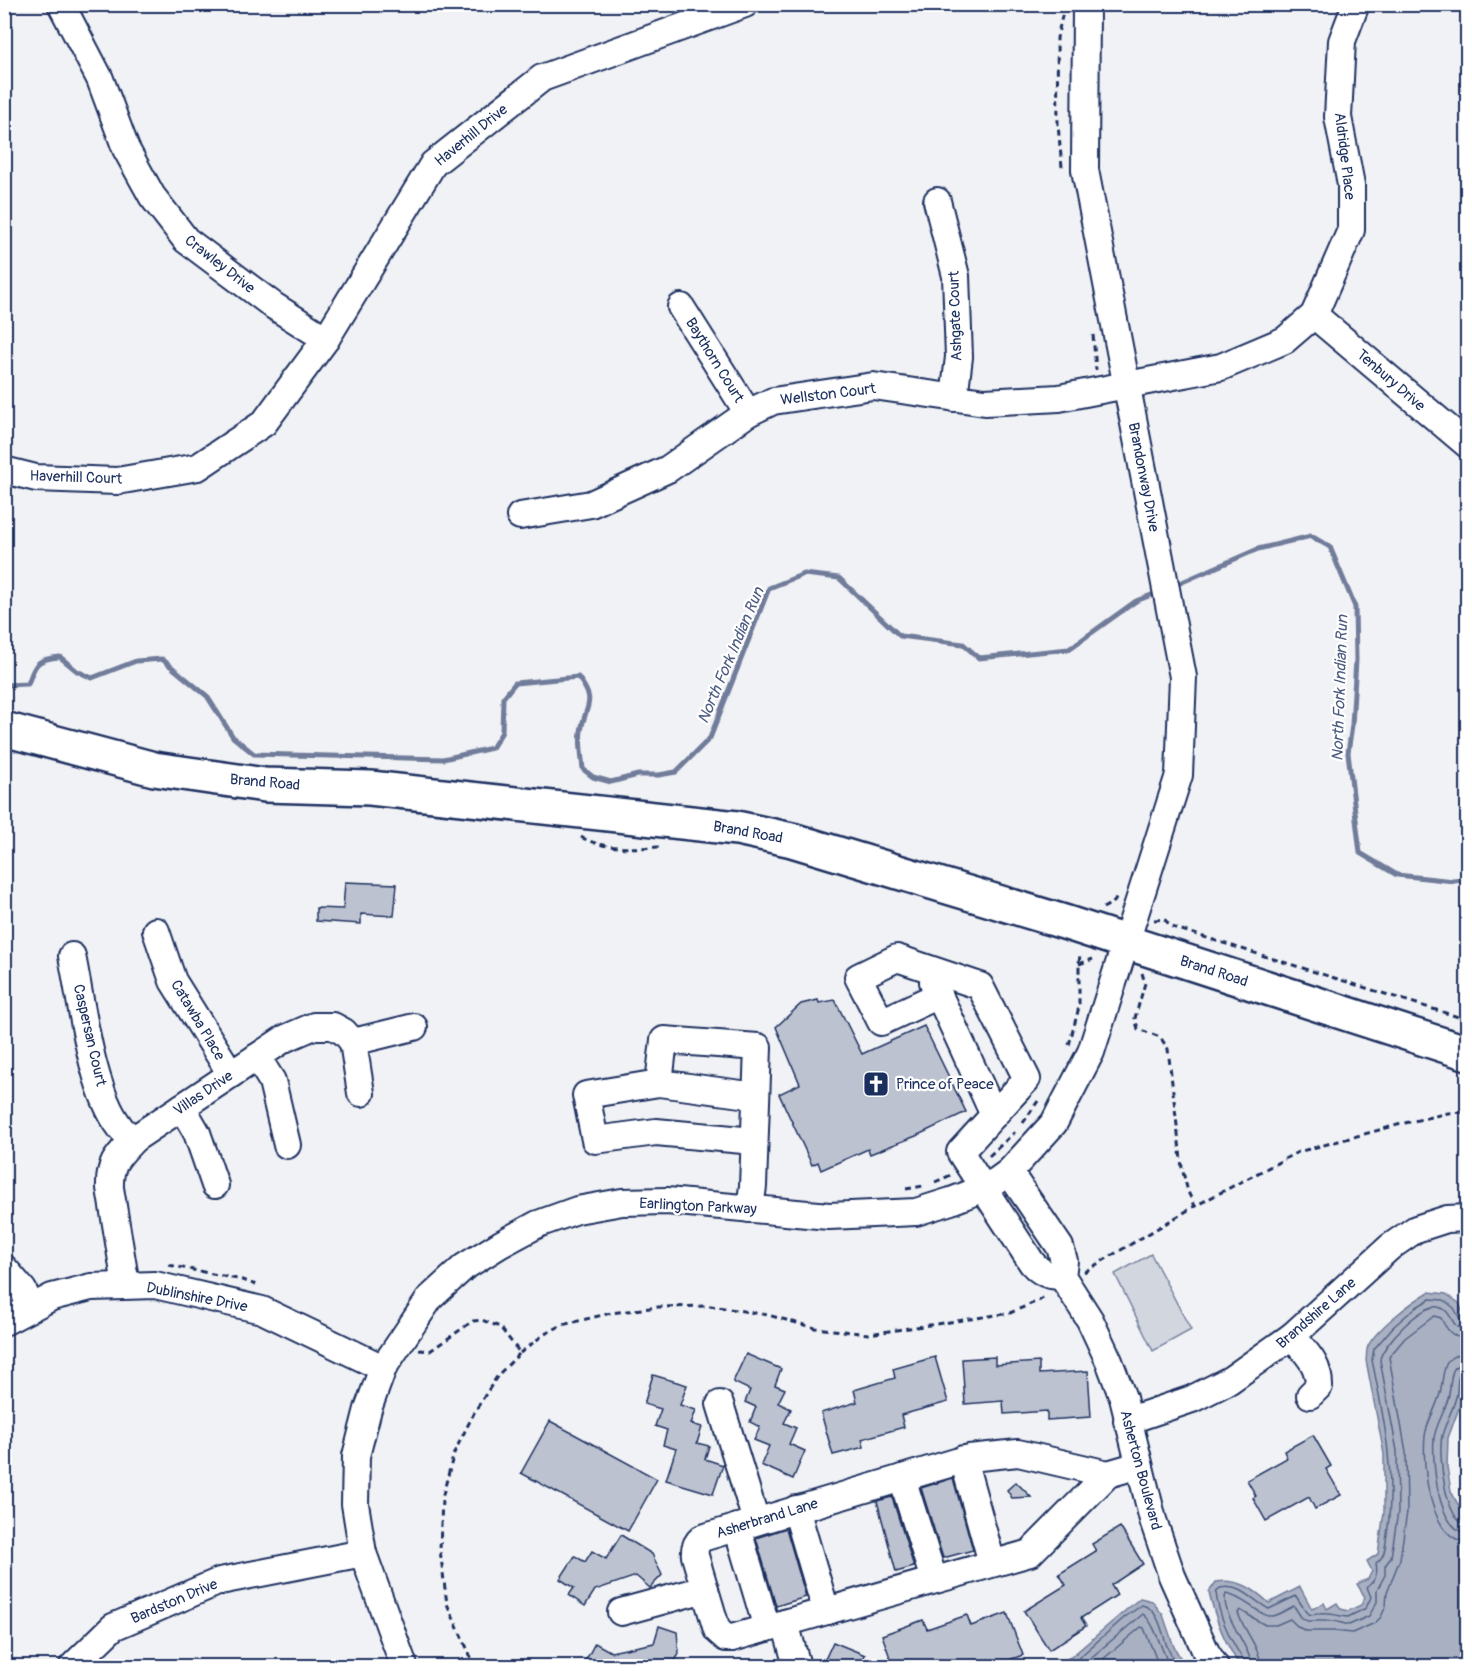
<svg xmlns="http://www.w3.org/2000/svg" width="1472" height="1671" font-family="Pangolin,sans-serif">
<rect width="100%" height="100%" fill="#f1f2f5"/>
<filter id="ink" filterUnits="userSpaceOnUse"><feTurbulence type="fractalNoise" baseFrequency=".0167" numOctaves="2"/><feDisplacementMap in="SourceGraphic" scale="12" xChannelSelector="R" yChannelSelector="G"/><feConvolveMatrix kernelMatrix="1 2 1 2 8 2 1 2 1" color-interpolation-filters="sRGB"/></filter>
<g filter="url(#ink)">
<polygon fill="#d2d6df" stroke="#76829e" stroke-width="1.5" points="1151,1254 1191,1330 1153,1351 1115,1274"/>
<g fill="#a8b0c2" stroke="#707c9a" stroke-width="1.5">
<path d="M1429 1292 1446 1294 1459 1303 1467 1323V1360L1463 1397 1448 1438 1447 1467 1451 1491 1467 1522V1666H1240C1225 1643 1215 1619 1209 1592L1216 1582C1238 1578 1254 1589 1269 1603L1300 1587 1312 1609 1324 1603 1327 1609 1337 1603 1341 1609 1348 1611 1361 1605 1365 1597 1357 1584 1368 1579 1372 1571 1367 1561 1378 1554 1384 1512V1454L1366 1360C1367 1356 1366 1350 1368 1346 1377 1328 1412 1302 1429 1292Z"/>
<polygon points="1140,1598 1152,1601 1163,1615 1174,1647 1185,1666 1050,1666 1071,1657"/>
</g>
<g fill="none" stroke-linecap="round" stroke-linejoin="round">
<g stroke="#536386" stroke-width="1.5">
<path d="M1468 1353C1440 1354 1445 1373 1440 1393 1437 1407 1427 1421 1425 1436 1422 1465 1429 1540 1468 1542"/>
<path d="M1468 1362C1448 1363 1452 1380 1449 1394 1447 1409 1436 1423 1434 1438 1432 1461 1437 1531 1468 1533"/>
<path d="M1468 1369 1462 1370C1455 1378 1459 1388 1456 1397 1453 1410 1445 1423 1442 1436 1438 1455 1445 1523 1468 1525"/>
<path d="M1065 1666 1074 1662 1125 1617 1142 1605C1160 1609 1162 1635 1168 1649 1171 1655 1175 1661 1178 1666"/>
<path d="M1081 1666 1143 1614C1156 1624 1161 1651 1170 1666"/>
<polyline points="1095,1666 1141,1627 1144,1628 1159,1666"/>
<path d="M1244 1666V1661C1231 1641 1219 1618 1216 1593L1220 1588C1241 1583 1253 1601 1269 1609L1296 1596 1306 1612 1311 1615C1325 1612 1334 1615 1348 1617L1366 1608 1371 1597 1367 1587C1376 1580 1378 1574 1376 1563 1386 1556 1385 1546 1387 1534 1396 1475 1384 1418 1372 1360L1374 1349 1393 1327 1415 1308 1430 1299 1444 1300 1454 1308 1461 1321 1468 1323"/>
<path d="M1252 1666C1251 1648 1219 1612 1226 1594 1243 1596 1262 1618 1272 1616 1280 1615 1287 1609 1294 1606L1301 1617 1307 1621H1334L1349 1625 1369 1616 1377 1602V1590L1385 1575V1566L1391 1557 1398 1512 1397 1451 1380 1360C1381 1346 1422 1303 1438 1307 1449 1309 1450 1319 1457 1327L1468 1330"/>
<path d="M1261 1666C1260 1648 1244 1631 1238 1613L1240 1610 1265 1625H1276L1290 1619 1298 1627 1306 1631H1333L1352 1633 1375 1623 1381 1617 1386 1606 1387 1592 1400 1559 1407 1512 1406 1452 1389 1357 1405 1338 1434 1316 1441 1318C1447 1331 1453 1338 1468 1339"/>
</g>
<g stroke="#707c9a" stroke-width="5">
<polyline points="1173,586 1258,549 1311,536 1330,547 1355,607 1356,660 1352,725 1348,753 1360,853 1397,875 1454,881 1468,879"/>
<path d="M4 685 28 684C35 663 37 659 60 657L77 671 92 678 136 661 162 659 207 696 233 737 254 754 443 759 492 748 502 732 503 698 515 683 578 677C598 704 585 704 581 731 579 743 582 757 583 769L593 777 611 782 638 775H659L676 772 710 738 769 588 804 574 839 578 900 636 963 644 979 658 1069 649 1136 601 1159 592"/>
</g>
</g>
<g fill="#bcc2d0" stroke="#1b2f5e" stroke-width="1.5">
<polygon points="345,882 397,884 394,916 361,914 361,924 316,921 316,908 343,909"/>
<polygon points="818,1000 819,1003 835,1000 862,1054 924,1026 966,1112 916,1136 870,1154 868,1149 821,1170 818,1162 812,1165 779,1094 800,1084 776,1027 801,1004"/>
<polygon points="746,1354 781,1369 775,1385 785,1389 778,1403 791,1409 784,1423 796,1428 789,1444 805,1451 793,1479 761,1465 769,1446 754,1440 760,1427 750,1422 756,1407 745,1402 750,1390 733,1382"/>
<polygon points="935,1357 948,1402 901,1415 904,1427 862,1439 864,1447 833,1455 821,1413 857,1402 854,1390 895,1378 893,1369"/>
<polygon points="995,1357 995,1365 1039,1362 1039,1374 1088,1371 1091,1417 1047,1420 1047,1411 1004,1414 1003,1401 965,1404 962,1359"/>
<polygon points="653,1375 687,1385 680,1405 696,1410 691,1424 702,1427 697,1443 709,1446 705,1459 723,1465 713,1494 666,1480 676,1449 663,1445 667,1430 655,1426 661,1409 644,1404"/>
<polygon points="550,1421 657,1479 628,1531 521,1473"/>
<polygon points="1313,1435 1331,1466 1326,1469 1341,1495 1315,1509 1309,1497 1266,1521 1253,1498 1256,1496 1247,1480 1287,1458 1284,1451"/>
<polygon points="953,1478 973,1550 943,1558 921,1488"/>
<polygon points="1016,1482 1031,1497 1012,1498 1007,1490"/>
<polygon points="892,1497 914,1567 896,1572 877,1501"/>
<polygon points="1120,1527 1143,1564 1111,1585 1117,1595 1081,1618 1086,1626 1049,1650 1024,1611 1066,1585 1059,1574 1096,1551 1092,1544"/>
<polygon points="786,1528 806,1597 776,1606 756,1538"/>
<polygon points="621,1535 652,1554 662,1575 650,1588 636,1576 595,1590 585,1606 569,1595 574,1588 560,1579 575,1556 585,1562 592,1551 606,1559"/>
<polygon points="1007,1613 1023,1655 992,1666 989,1659 968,1666 946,1666 944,1662 932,1666 893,1666 882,1635 923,1620 927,1629 967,1615 971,1626"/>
<polygon points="659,1626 677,1632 679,1654 672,1666 594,1666 585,1662 595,1643 611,1652 654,1643"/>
<polygon points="833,1642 865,1655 860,1666 822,1666"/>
</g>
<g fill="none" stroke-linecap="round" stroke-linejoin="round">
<defs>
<g id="minor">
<polyline points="61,4 100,79 126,149 152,196 186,240 274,306 326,339"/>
<polyline points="937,201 956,276 959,357 954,398"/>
<polyline points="681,307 748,413"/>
<polyline points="1314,315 1468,445"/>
<polyline points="4,470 36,478 117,481 198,467 264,423 326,339 433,164 542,78 745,4"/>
<polyline points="520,516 591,504 668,469 748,413 773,401 873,386 985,402 1059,398 1221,367 1285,340 1314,315 1351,230 1351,185 1338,117 1342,41 1356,4"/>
<polyline points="156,931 173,981 231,1074"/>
<path d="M72 956C82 1004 91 1090 120 1127 123 1132 130 1135 134 1139"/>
<polyline points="933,982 994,1115"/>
<path d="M939 995 881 1022 858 977 897 958 980 986 1027 1079 960 1152 1032 1263C1041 1273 1048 1276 1062 1276"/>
<polyline points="353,1042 361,1093"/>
<polyline points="257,1057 272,1081 287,1145"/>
<polyline points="659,1083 756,1096"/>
<polyline points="182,1107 197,1133 215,1185"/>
<polyline points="1009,1172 1060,1247 1064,1261 1062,1276 1090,1320 1109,1361 1123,1398 1153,1520 1172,1576 1206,1652 1215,1666"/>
<polyline points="750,1209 753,1186 758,1047 664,1040 659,1083 586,1095 595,1140 656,1132 754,1141"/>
<polyline points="4,1268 23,1290 31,1307"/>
<path d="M126 1285 110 1188C109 1163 118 1156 134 1139L284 1039 314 1026H333L344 1032 353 1042 414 1027"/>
<polyline points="4,1322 52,1297 91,1287 155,1285 262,1310 383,1368"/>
<path d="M1292 1336C1306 1353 1319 1363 1319 1386L1310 1395"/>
<polyline points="720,1404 756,1521"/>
<polyline points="1127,1421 1192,1399 1230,1380 1292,1336 1390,1247 1416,1229 1447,1219 1468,1218"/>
<polyline points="963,1459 992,1563"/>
<path d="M1108 1474 1018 1453 969 1458 702 1538C696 1543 694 1548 695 1556L717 1630 726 1638H732L1030 1553 1108 1474 1139 1465"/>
<polyline points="902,1478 934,1580"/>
<polyline points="796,1509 826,1611"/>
<polyline points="737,1527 767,1628"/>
<polyline points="621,1612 705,1589"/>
<polyline points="785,1623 797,1666"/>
<polyline points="73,1666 113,1627 220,1581 363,1553"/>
<polyline points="404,1666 363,1553 355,1504 356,1456 368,1409 383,1368 430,1298 464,1267 501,1244 538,1224 577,1210 622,1202 667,1201 829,1216 916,1212 951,1201 982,1189 998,1180 1009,1172 1031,1148 1054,1123 1091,1052 1179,775 1183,677 1085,170 1086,4"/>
</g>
<polyline id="major" points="4,729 154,769 265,785 370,788 737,828 792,840 1064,922 1468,1053"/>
</defs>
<use href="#minor" stroke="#1b2f5e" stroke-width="30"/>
<use href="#major" stroke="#1b2f5e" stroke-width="38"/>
<g stroke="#1b2f5e" stroke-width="3" stroke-dasharray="6 4.5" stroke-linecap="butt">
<polyline points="1062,167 1058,125 1057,38 1063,12"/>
<polyline points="1093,335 1096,370"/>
<path d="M581 837C604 850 634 848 660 847"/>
<polyline points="1103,908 1114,902 1117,897"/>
<polyline points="1154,920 1164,919 1172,927 1468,1020"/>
<polyline points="1079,964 1093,959"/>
<polyline points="1142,973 1145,983 1135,1018 1138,1029 1160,1037 1168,1049 1182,1168 1188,1192 1195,1206 1298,1152 1405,1123 1448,1113 1468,1112"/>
<polyline points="1069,1045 1079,1007 1079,964 1080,954"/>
<polyline points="1023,1123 1038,1101"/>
<polyline points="989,1156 1015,1132"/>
<polyline points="935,1182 951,1175"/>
<polyline points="906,1189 923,1186"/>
<polyline points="169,1265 242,1280 256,1285"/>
<polyline points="1084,1272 1195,1206"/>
<polyline points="419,1350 430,1351 473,1321 482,1320 500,1327 520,1353 498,1375 475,1411 454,1453 442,1498 440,1550 447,1604 475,1666"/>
<polyline points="520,1353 543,1335 562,1325 611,1313 658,1307 711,1306 768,1315 815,1328 869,1334 1010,1313 1040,1300 1045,1296"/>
</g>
<use href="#minor" stroke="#fff" stroke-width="26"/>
<use href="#major" stroke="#fff" stroke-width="33"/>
</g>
</g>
<defs>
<symbol id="church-square" viewBox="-11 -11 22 22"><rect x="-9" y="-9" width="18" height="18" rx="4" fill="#1b2f5e" stroke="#fff"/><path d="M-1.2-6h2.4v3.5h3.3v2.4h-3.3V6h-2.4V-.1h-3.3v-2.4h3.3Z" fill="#fff"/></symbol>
</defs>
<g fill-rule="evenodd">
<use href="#church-square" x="861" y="1069" width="30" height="30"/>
</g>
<g text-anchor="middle" stroke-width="4.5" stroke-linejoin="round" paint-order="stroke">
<g font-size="15" fill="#1b2f5e" stroke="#fff">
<text transform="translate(471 135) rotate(-39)" y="5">Haverhill Drive</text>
<text transform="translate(1345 156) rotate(83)" y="5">Aldridge Place</text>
<text transform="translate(220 264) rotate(38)" y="5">Crawley Drive</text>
<text transform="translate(955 316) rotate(-92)" y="5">Ashgate Court</text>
<text transform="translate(715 360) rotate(58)" y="5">Baythorn Court</text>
<text transform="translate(1391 380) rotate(41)" y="5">Tenbury Drive</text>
<text transform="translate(828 394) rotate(-7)" y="5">Wellston Court</text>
<text transform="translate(76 477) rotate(2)" y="5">Haverhill Court</text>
<text transform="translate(1144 477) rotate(79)" y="5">Brandonway Drive</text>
<text transform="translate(265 782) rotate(5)" y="5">Brand Road</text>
<text transform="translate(748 832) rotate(10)" y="5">Brand Road</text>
<text transform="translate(1214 971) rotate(18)" y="5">Brand Road</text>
<text transform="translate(198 1020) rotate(59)" y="5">Catawba Place</text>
<text transform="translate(90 1035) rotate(77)" y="5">Caspersan Court</text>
<text transform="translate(203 1093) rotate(-34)" y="5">Villas Drive</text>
<text transform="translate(698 1206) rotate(3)" y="5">Earlington Parkway</text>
<text transform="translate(197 1297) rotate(11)" y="5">Dublinshire Drive</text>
<text transform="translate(1316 1313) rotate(-41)" y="5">Brandshire Lane</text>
<text transform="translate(1141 1470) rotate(75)" y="5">Asherton Boulevard</text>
<text transform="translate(767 1518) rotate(-17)" y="5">Asherbrand Lane</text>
<text transform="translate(174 1601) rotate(-23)" y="5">Bardston Drive</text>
</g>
<g font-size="15" fill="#1b2f5e" stroke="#fff" text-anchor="start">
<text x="896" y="1089">Prince of Peace</text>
</g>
<g font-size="16" font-style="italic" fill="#4c5c81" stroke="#fff">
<text transform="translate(730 655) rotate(-67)" y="6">North Fork Indian Run</text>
<text transform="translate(1339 688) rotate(-88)" y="6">North Fork Indian Run</text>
</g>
</g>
<rect width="1472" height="1671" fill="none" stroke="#fff" stroke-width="24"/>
<rect x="12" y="12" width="1448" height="1647" fill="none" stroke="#1b2f5e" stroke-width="2" filter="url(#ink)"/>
</svg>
